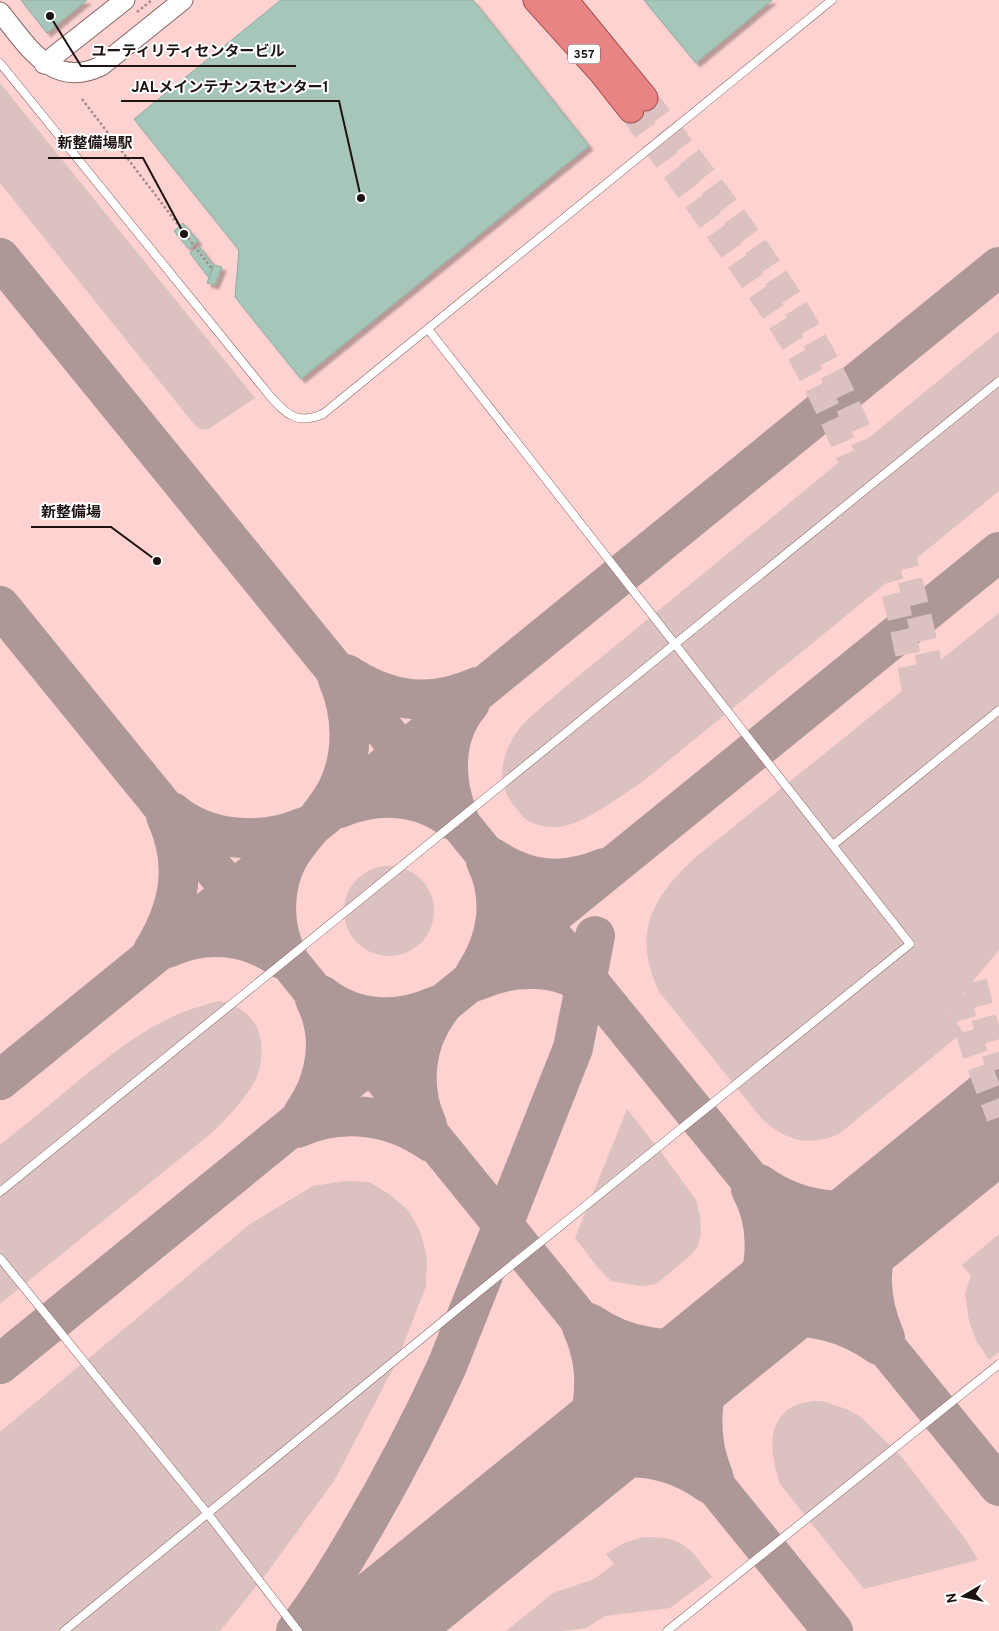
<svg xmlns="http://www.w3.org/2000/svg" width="999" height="1631" font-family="Overpass,'Noto Sans JP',sans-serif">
<defs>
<filter id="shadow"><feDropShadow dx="4" dy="4" stdDeviation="1" flood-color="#0004"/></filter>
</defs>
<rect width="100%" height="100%" fill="#fce0df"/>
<rect fill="#fdd2d0" x="0" y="0" width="999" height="1631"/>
<g fill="#dbc1bf">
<polygon points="0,83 255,398 207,430 200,429 193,423 0,183"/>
<path d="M999 331V491L641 783C620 796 582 826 557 827 549 828 535 825 527 820 524 818 520 813 517 809 495 786 500 758 516 733 527 717 550 701 564 688Z"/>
<path d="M999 613V950L948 1011 963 1032 839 1134C809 1147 786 1141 762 1119L660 993C631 935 651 898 696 857Z"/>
<circle cx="389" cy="911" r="45"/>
<path d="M219 1001C229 1004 238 1006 247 1014 267 1032 265 1068 250 1089 240 1104 227 1118 214 1131L0 1304V1145C26 1124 52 1103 77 1082 123 1045 159 1015 219 1001Z"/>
<polygon points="627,1109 664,1156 696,1200 700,1216 701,1233 698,1246 691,1255 656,1284 642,1286 611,1281 599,1269 575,1238"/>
<polygon points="345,1181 369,1182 389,1194 408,1210 420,1231 427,1257 426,1286 397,1361 334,1481 266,1574 220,1631 0,1631 0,1432 250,1224 313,1186"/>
<polygon points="999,1234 999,1352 989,1360 977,1342 969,1321 965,1293 971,1276 962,1265"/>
<path d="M812 1401H822L846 1409 858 1415 868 1424 901 1456 966 1540 978 1560 864 1589 780 1484C772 1459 764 1426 790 1408 796 1404 805 1403 812 1401Z"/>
<path d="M643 1537C683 1536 690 1548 712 1577L670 1608 605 1616 586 1628 563 1631H506L553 1593 594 1579 614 1564 606 1554 624 1543Z"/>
</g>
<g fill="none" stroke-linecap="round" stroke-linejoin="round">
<g stroke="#ae9897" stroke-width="40">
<polyline points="0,258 999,1486"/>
<polyline points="0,606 833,1631"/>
<path d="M346 674C388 702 430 708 477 687"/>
<path d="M340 808C377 792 421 794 453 820"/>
<path d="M172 812C208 842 263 845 304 827"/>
<path d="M458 816C443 779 443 734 470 703"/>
<path d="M491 857C528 882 563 885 604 868"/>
<path d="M167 948C206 930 247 934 282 959"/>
<path d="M153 951C180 907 188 865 166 816"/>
<path d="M287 955C270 923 273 875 296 846 310 827 326 811 337 790 354 756 353 714 338 679"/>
<path d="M475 974C498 939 504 899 486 861"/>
<path d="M476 981C514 964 561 963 594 991"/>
<path d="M321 995C355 1022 398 1023 436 1006"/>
<polyline points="0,1080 999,267"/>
<path d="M303 1114C327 1080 334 1037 315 999"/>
<path d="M427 1125C410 1088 414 1043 439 1010"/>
<path d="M297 1128C341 1108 391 1114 431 1142"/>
<path d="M759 1184C798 1212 851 1220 895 1199 905 1195 912 1188 920 1181L999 1099"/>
<path d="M589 1323C625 1348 671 1356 713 1342 732 1335 749 1323 770 1319 808 1312 847 1322 879 1345"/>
<path d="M885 1338C861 1282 871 1240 906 1193"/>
<polyline points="0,1364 999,552"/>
<path d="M565 1471C612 1450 666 1452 708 1483"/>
<path d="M565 1471C595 1429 604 1375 582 1327"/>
<path d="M714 1479C710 1468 705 1455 704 1443 700 1416 704 1385 714 1360 721 1345 734 1334 743 1320 767 1283 773 1229 751 1189"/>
<path d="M296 1631C319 1602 338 1570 357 1538 390 1482 420 1425 447 1366L573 1048 595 936"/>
</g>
<polyline stroke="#ae9897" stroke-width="99" points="368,1631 999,1118"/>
</g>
<g fill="#a6c6ba" stroke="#8eada2" filter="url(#shadow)">
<polygon points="21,0 87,0 47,33"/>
<polygon points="281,0 473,0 589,146 301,379 235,297 239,250 134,119"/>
<polygon points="644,0 772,0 696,63"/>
<polygon points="183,223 198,241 189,249 174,231"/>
<polygon points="199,246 213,265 209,278 190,253"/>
<polygon points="214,265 222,267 215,285 207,283"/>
</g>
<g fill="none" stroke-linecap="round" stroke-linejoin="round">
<g stroke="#dbc1c0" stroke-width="25" stroke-dasharray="25 12" stroke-linecap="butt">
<path d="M645 98C692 161 743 225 785 291 856 401 901 525 927 653 943 733 946 814 958 895 966 954 981 1012 999 1069"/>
<path d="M631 110C659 150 688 190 717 230 745 270 774 311 799 353 851 446 888 551 908 656 930 767 931 882 957 992 967 1035 983 1076 999 1117"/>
</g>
<defs>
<g id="service">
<path d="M0 63 270 396C287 415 297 425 323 414L832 0"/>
<polyline points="833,845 999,710"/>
<polyline points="0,1192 999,381"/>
<polyline points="0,1258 208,1514 298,1631"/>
<polyline points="64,1631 476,1294 910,944 428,329"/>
<polyline points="667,1631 999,1364"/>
</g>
<g id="tertiary">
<path d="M0 12C27 45 52 90 101 66L183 0"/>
<polyline points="44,64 125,0"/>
</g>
<g id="trunk">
<polyline points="536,0 601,72 631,110"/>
<polyline points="565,0 645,98"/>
</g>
</defs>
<use href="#service" stroke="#866866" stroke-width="9"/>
<use href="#tertiary" stroke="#866866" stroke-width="21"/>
<use href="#trunk" stroke="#9e4949" stroke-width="27"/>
<g stroke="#a08b8a" stroke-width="2.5" stroke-dasharray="2.5 2.5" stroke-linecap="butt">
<polyline points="137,12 152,0"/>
<polyline points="82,99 212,269"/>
</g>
<use href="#service" stroke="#fff" stroke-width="8"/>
<use href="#tertiary" stroke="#fff" stroke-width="19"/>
<use href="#trunk" stroke="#e88484" stroke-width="25"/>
</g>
<g text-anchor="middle" stroke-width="4" stroke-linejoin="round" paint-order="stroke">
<rect fill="#fff" stroke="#625959" stroke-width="1" x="568" y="44.5" width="32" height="19" rx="4"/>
<g font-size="12" font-weight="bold" fill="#1e1212">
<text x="584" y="58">357</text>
</g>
</g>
<path fill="none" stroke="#1e1212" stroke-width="2" d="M50 16L81 66H296M361 198L339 101H121M184 234L143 158H48M157 561L111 527H31"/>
<g fill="#1e1212" stroke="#fff" stroke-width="2">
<circle cx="50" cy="16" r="5"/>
<circle cx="361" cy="198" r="5"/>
<circle cx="184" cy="234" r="5"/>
<circle cx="157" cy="561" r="5"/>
</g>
<g font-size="15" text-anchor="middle" font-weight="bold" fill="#1e1212" stroke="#fff" stroke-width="4" stroke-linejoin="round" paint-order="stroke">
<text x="188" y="56">ユーティリティセンタービル</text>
<text x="230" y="92">JALメインテナンスセンター1</text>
<text x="95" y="148">新整備場駅</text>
<text x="71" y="517">新整備場</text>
</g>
<g transform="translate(964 1596) rotate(261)" stroke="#ffffff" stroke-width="4" paint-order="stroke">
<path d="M0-4L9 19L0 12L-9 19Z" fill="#1e1212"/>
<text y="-8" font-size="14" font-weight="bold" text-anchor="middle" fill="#1e1212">N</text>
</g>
</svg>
